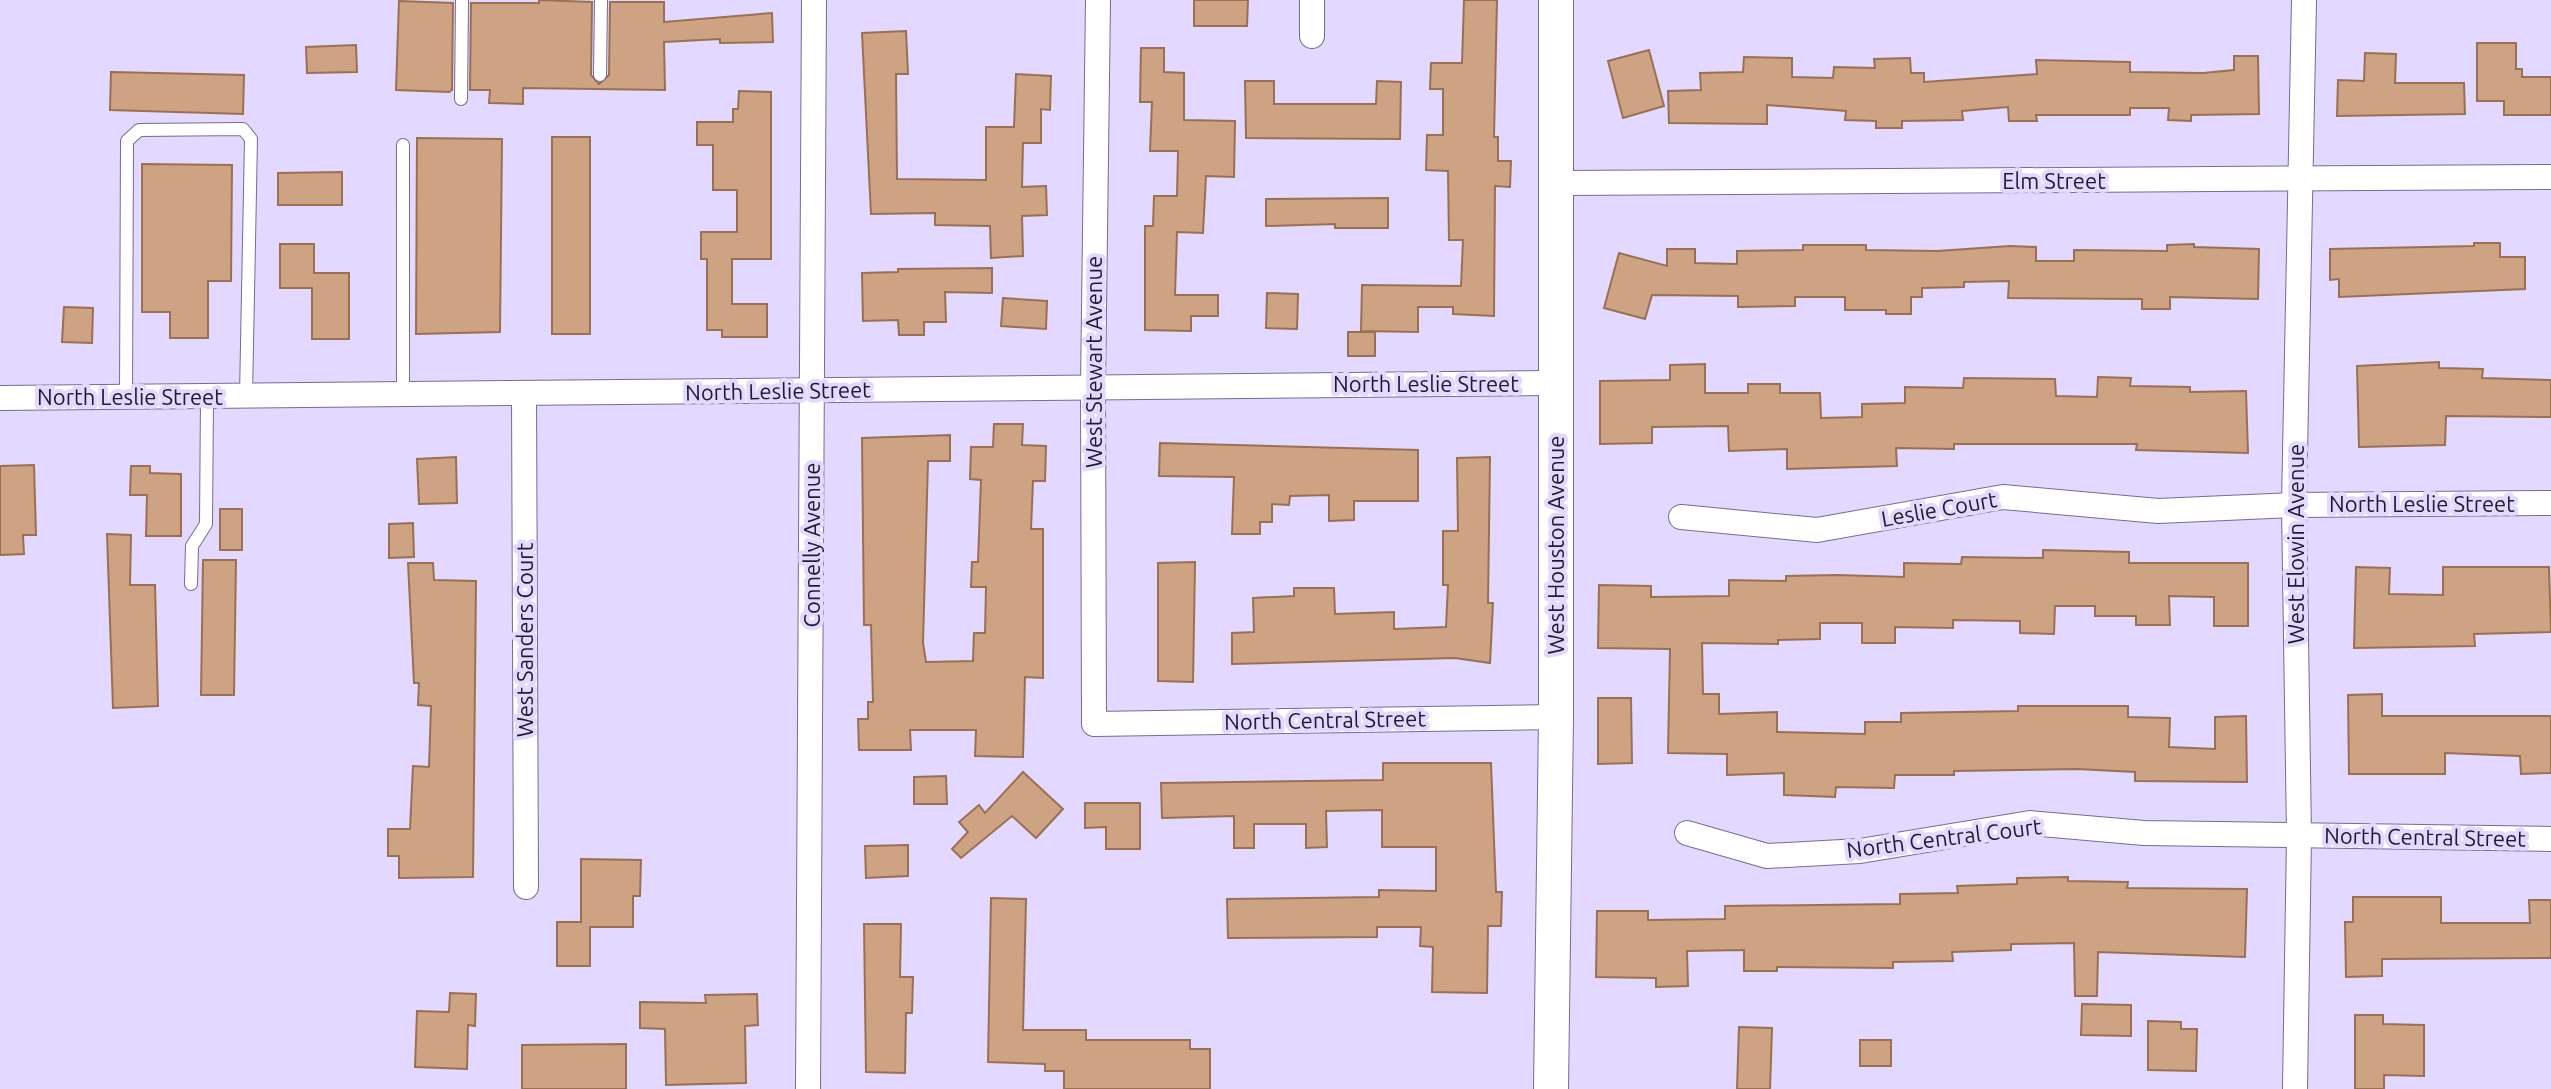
<svg xmlns="http://www.w3.org/2000/svg" width="2551" height="1089" font-family="Ubuntu,sans-serif">
<rect width="100%" height="100%" fill="#e3d8ff"/>
<g fill="#cea383" stroke="#997152" stroke-width="2">
<polygon points="539,0 592,2 591,75 599,84 609,75 610,2 664,2 664,22 772,13 773,42 720,43 720,39 664,42 665,90 523,88 523,104 489,103 490,90 470,90 471,3 539,3"/>
<polygon points="1194,0 1248,0 1247,26 1194,26"/>
<polygon points="1464,0 1497,0 1494,137 1498,137 1498,161 1511,161 1510,187 1495,186 1494,316 1453,314 1453,307 1418,307 1418,332 1361,331 1362,285 1461,286 1463,240 1449,240 1448,171 1426,170 1427,135 1443,135 1443,89 1430,89 1431,63 1462,63"/>
<polygon points="399,1 453,3 452,90 449,92 396,90"/>
<polygon points="906,31 908,74 896,74 897,179 986,180 986,127 1014,127 1016,74 1051,76 1050,110 1041,109 1041,143 1023,143 1022,187 1046,186 1047,215 1022,216 1023,256 991,258 990,226 935,225 935,213 871,214 862,33"/>
<polygon points="2477,43 2516,43 2516,69 2522,69 2522,77 2551,77 2551,115 2504,115 2504,101 2477,101"/>
<polygon points="356,45 357,72 307,73 306,47"/>
<polygon points="1141,48 1164,48 1164,72 1184,73 1184,120 1235,121 1234,177 1206,176 1203,233 1177,232 1175,295 1218,295 1218,316 1191,316 1191,331 1145,330 1145,226 1153,226 1154,196 1177,196 1178,151 1150,151 1152,102 1140,102"/>
<polygon points="1649,50 1664,106 1623,118 1608,61"/>
<polygon points="2365,53 2396,54 2395,83 2464,83 2465,114 2337,116 2338,80 2364,81"/>
<polygon points="2234,56 2258,56 2259,114 2191,115 2191,121 2168,120 2169,108 2130,108 2130,115 2036,115 2037,121 2009,121 2008,107 1962,111 1963,120 1902,121 1902,128 1876,128 1876,121 1845,120 1846,111 1767,105 1767,124 1669,123 1668,91 1701,90 1700,73 1743,72 1744,57 1792,58 1792,77 1833,78 1834,67 1875,68 1874,59 1910,58 1911,73 1924,73 1924,82 2037,74 2036,60 2130,62 2130,72 2203,73 2234,70"/>
<polygon points="111,72 244,75 243,114 110,110"/>
<polygon points="1245,81 1274,81 1274,104 1376,104 1377,81 1401,82 1400,139 1246,138"/>
<polygon points="739,91 771,92 771,259 732,259 732,304 767,304 767,337 722,337 722,330 707,330 707,259 701,259 701,232 737,232 737,190 713,190 713,145 697,145 697,122 733,122 733,109 738,109"/>
<rect x="552" y="137" width="38" height="197"/>
<polygon points="417,138 502,139 500,332 416,334"/>
<polygon points="142,164 232,165 231,281 208,281 208,338 170,338 170,312 142,312"/>
<polygon points="342,172 342,205 278,205 278,173"/>
<polygon points="1388,198 1388,228 1335,228 1335,224 1266,226 1266,199"/>
<polygon points="2474,243 2500,243 2500,257 2525,257 2525,289 2339,297 2339,279 2330,280 2330,249 2474,246"/>
<polygon points="280,244 314,244 314,273 349,273 349,339 312,339 312,288 280,288"/>
<polygon points="2194,244 2194,247 2259,249 2258,299 2170,297 2170,309 2142,309 2142,299 2008,298 2009,281 1964,282 1964,287 1922,288 1922,297 1911,297 1911,314 1886,314 1886,310 1845,310 1845,297 1795,297 1795,306 1738,307 1738,296 1652,295 1645,319 1604,308 1619,253 1667,266 1667,249 1695,249 1695,263 1737,264 1737,251 1803,250 1803,245 1866,245 1866,250 1937,251 2010,246 2036,247 2036,261 2074,261 2074,250 2167,251 2167,245"/>
<polygon points="992,268 992,293 945,292 946,322 924,322 924,335 899,335 898,320 863,321 862,273 898,272 898,269"/>
<polygon points="1267,293 1298,294 1297,329 1266,328"/>
<polygon points="1003,298 1047,301 1046,329 1001,326"/>
<polygon points="64,307 93,308 92,343 62,342"/>
<rect x="1348" y="332" width="27" height="24"/>
<polygon points="2439,362 2439,368 2483,369 2482,378 2551,380 2551,417 2446,416 2445,445 2359,447 2357,366"/>
<polygon points="1705,364 1705,393 1748,393 1748,384 1780,384 1780,393 1820,393 1821,418 1862,417 1862,404 1905,403 1905,387 1963,388 1964,378 2055,379 2056,396 2097,397 2098,377 2131,378 2130,386 2190,387 2190,392 2246,391 2248,453 2136,450 2137,444 1954,444 1954,449 1896,448 1897,466 1787,469 1787,449 1729,451 1728,426 1652,427 1652,443 1600,444 1600,381 1670,380 1670,365"/>
<polygon points="994,424 1023,424 1022,445 1046,446 1045,481 1033,481 1031,529 1043,529 1043,678 1025,677 1023,757 975,756 976,730 910,730 911,750 859,750 858,719 868,719 868,702 873,702 871,625 864,625 862,438 950,435 950,461 928,461 923,643 926,662 973,661 974,633 985,633 986,587 971,587 972,562 978,562 981,480 970,479 971,447 993,447"/>
<polygon points="1160,443 1418,450 1418,501 1354,501 1354,520 1329,521 1329,495 1290,496 1289,505 1272,504 1272,522 1260,522 1260,534 1232,534 1234,477 1159,476"/>
<polygon points="456,457 457,503 419,504 417,459"/>
<polygon points="1490,457 1488,603 1493,603 1490,663 1455,658 1232,664 1232,633 1254,632 1253,598 1294,596 1294,588 1334,588 1335,614 1394,612 1394,629 1446,627 1448,585 1443,585 1443,531 1458,531 1457,458"/>
<polygon points="34,465 36,535 23,535 24,554 0,555 0,466"/>
<polygon points="131,466 150,466 150,473 181,474 181,536 146,536 147,495 130,495"/>
<rect x="220" y="509" width="22" height="41"/>
<polygon points="413,523 414,557 389,558 389,524"/>
<polygon points="107,534 131,535 130,585 155,585 158,706 113,708"/>
<polygon points="2043,550 2129,552 2129,563 2248,563 2248,626 2214,626 2214,597 2169,596 2170,625 2136,625 2136,616 2095,616 2095,606 2055,606 2054,634 2020,633 2020,621 1953,620 1953,628 1895,627 1895,643 1862,643 1862,623 1820,623 1820,639 1778,640 1778,644 1702,643 1703,694 1719,694 1719,714 1777,712 1777,732 1865,734 1865,722 1901,722 1901,713 2018,711 2018,706 2128,706 2128,717 2170,718 2169,747 2215,749 2215,717 2246,716 2247,782 2135,781 2135,772 2077,769 1954,771 1954,775 1895,775 1894,788 1836,787 1835,797 1784,795 1784,773 1727,775 1727,754 1668,753 1670,649 1598,648 1599,585 1651,586 1651,597 1729,596 1729,580 1786,581 1786,576 1837,575 1904,577 1904,563 1961,564 1962,557 2043,558"/>
<polygon points="203,560 236,560 234,695 201,695"/>
<polygon points="1195,562 1193,682 1158,681 1158,563"/>
<polygon points="408,563 433,563 434,580 476,581 473,877 399,878 399,856 388,856 388,829 410,829 413,766 429,767 431,706 418,705 419,683 414,683"/>
<polygon points="2356,567 2390,568 2389,594 2443,595 2443,567 2549,567 2551,632 2474,634 2475,646 2354,648"/>
<polygon points="2382,694 2382,716 2551,716 2551,773 2521,774 2520,756 2445,753 2445,774 2349,774 2348,695"/>
<polygon points="1598,698 1631,698 1632,763 1598,764"/>
<polygon points="1383,763 1491,763 1496,892 1502,892 1501,926 1488,926 1487,993 1432,992 1433,947 1420,946 1421,927 1377,927 1377,937 1228,938 1227,899 1379,897 1379,890 1436,891 1436,847 1382,847 1382,810 1326,811 1327,847 1306,848 1306,824 1254,824 1254,848 1234,848 1234,816 1162,818 1161,783 1383,780"/>
<polygon points="1023,772 1063,809 1036,838 1012,816 961,858 952,849 968,832 959,822 979,805 985,813"/>
<polygon points="946,776 947,804 914,804 914,777"/>
<polygon points="1085,803 1140,803 1140,849 1106,849 1106,827 1085,828"/>
<polygon points="908,845 908,876 866,878 865,846"/>
<polygon points="581,859 641,860 640,896 633,896 633,927 590,927 590,966 557,966 557,922 581,922"/>
<polygon points="2068,877 2068,881 2128,882 2127,888 2247,889 2245,957 2098,952 2097,996 2075,996 2074,943 2011,944 2011,950 1952,952 1953,961 1893,962 1893,968 1777,967 1777,971 1744,971 1744,950 1687,951 1688,986 1656,987 1656,978 1596,977 1597,911 1648,911 1648,920 1725,919 1725,906 1900,904 1900,894 1958,893 1957,886 2017,884 2017,878"/>
<polygon points="2353,897 2441,897 2441,923 2530,923 2529,900 2551,900 2551,958 2382,959 2382,976 2346,977 2345,922 2353,922"/>
<polygon points="991,898 1026,899 1023,1030 1086,1030 1086,1040 1190,1040 1190,1049 1210,1049 1210,1089 1064,1089 1064,1071 1045,1071 1045,1064 988,1062"/>
<polygon points="864,924 901,924 900,977 913,977 912,1013 906,1013 905,1073 866,1072"/>
<polygon points="450,993 476,994 475,1026 468,1025 467,1069 415,1067 417,1011 449,1012"/>
<polygon points="757,994 758,1025 745,1026 746,1083 666,1085 665,1029 640,1028 640,1002 706,1003 705,995"/>
<polygon points="2082,1004 2131,1005 2131,1036 2081,1035"/>
<polygon points="2355,1015 2383,1015 2383,1024 2424,1025 2424,1076 2384,1075 2384,1089 2355,1089"/>
<polygon points="2148,1021 2181,1022 2181,1029 2197,1029 2196,1071 2148,1070"/>
<polygon points="1739,1027 1772,1028 1770,1089 1737,1089"/>
<rect x="1860" y="1040" width="31" height="26"/>
<polygon points="626,1044 626,1089 522,1089 522,1045"/>
</g>
<g fill="none" stroke-linecap="round" stroke-linejoin="round">
<defs>
<g id="service">
<polyline points="600,75 601,0"/>
<polyline points="461,99 462,0"/>
<polyline points="403,145 403,395"/>
<polyline points="126,397 127,141 139,130 243,129 251,139 246,396"/>
<polyline points="191,584 192,546 206,524 207,397"/>
</g>
<g id="minor">
<polyline points="1098,0 1093,387 1094,724 1556,717"/>
<polyline points="1312,36 1312,0"/>
<polyline points="1557,183 2551,177"/>
<polyline points="524,394 526,887"/>
<polyline points="0,398 1557,383"/>
<polyline points="1681,517 1817,530 2003,497 2158,511 2294,505 2551,503"/>
<polyline points="1687,833 1767,856 1860,851 2030,823 2144,833 2551,839"/>
<polyline points="808,1089 814,0"/>
<polyline points="2295,1089 2299,835 2294,505 2304,0"/>
</g>
<polyline id="secondary" points="1551,1089 1556,717 1556,0"/>
</defs>
<use href="#service" stroke="#776b95" stroke-width="14"/>
<use href="#minor" stroke="#776b95" stroke-width="26"/>
<use href="#secondary" stroke="#776b95" stroke-width="36"/>
<use href="#service" stroke="#fff" stroke-width="12"/>
<use href="#minor" stroke="#fff" stroke-width="24"/>
<use href="#secondary" stroke="#fff" stroke-width="34"/>
</g>
<g text-anchor="middle" stroke-width="8" stroke-linejoin="round" paint-order="stroke">
<g font-size="22" fill="#211b2d" stroke="#e3d8ff">
<text x="2054" y="189">Elm Street</text>
<text transform="translate(1094 362) rotate(-90)" y="8">West Stewart Avenue</text>
<text x="1426" y="392">North Leslie Street</text>
<text transform="translate(778 391) rotate(-1)" y="8">North Leslie Street</text>
<text x="130" y="405">North Leslie Street</text>
<text x="2422" y="512">North Leslie Street</text>
<text transform="translate(1939 509) rotate(-10)" y="8">Leslie Court</text>
<text transform="translate(2296 544) rotate(-90)" y="8">West Elowin Avenue</text>
<text transform="translate(812 545) rotate(-90)" y="8">Connelly Avenue</text>
<text transform="translate(1556 545) rotate(-90)" y="8">West Houston Avenue</text>
<text transform="translate(525 640) rotate(-90)" y="8">West Sanders Court</text>
<text transform="translate(1325 720) rotate(-1)" y="8">North Central Street</text>
<text transform="translate(2425 837) rotate(1)" y="8">North Central Street</text>
<text transform="translate(1944 838) rotate(-7)" y="8">North Central Court</text>
</g>
</g>
</svg>
